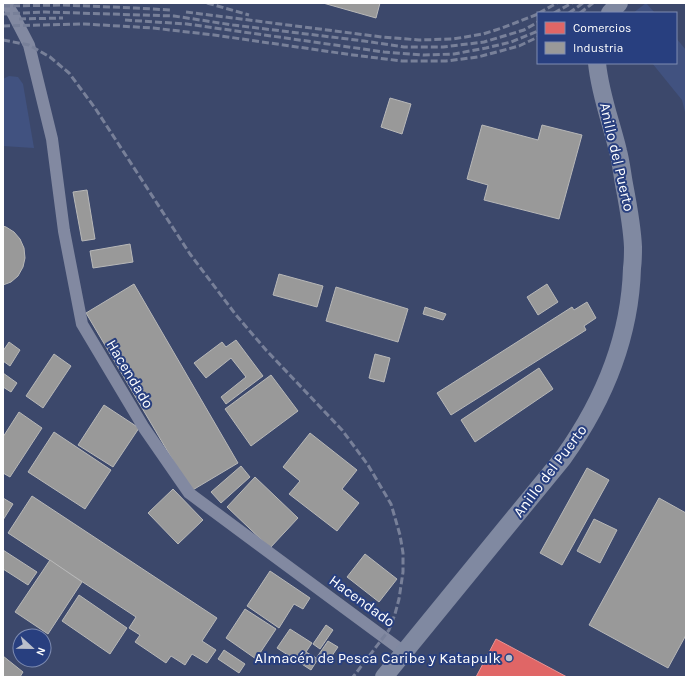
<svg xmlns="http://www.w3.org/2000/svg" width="689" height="680" font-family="Karla,sans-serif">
<rect width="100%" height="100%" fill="#3c486b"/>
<g fill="#415280">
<polygon points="646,3 655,13 633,13"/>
<polygon points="676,38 686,50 686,116 682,100 652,63 676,63"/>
<polygon points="9,76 18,77 23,84 34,148 3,146 3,79"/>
</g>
<polygon fill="#e06666" stroke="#e99494" points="496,639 567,677 476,677"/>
<g fill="#999" stroke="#b8b8b8">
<polygon points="323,3 380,3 376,18"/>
<polygon points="390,98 411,104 402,134 381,127"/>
<polygon points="482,125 538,140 542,125 582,135 559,219 484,200 488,185 467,179"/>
<polygon points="87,190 95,239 82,241 73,192"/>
<polygon points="3,226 6,227 14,232 20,239 24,248 25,258 23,267 18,276 11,282 3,285"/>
<polygon points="130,244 133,262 93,268 90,251"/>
<polygon points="279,274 323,286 317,307 273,295"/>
<polygon points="134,284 238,463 191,491 86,313"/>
<polygon points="547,284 558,302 538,315 527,297"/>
<polygon points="336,287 408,309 398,342 326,321"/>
<polygon points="587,302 596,318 584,326 586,330 451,415 437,393 572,307 574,310"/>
<polygon points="425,307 446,314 443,320 423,314"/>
<polygon points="236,340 263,376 226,404 221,397 246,377 231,358 206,378 194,363 222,342 226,347"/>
<polygon points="9,342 20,350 10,366 3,361 3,351"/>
<polygon points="54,354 71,366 43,408 26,396"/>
<polygon points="375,354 390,358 384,382 369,378"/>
<polygon points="539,368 553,389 475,442 461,420"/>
<polygon points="3,373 17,383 11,392 3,387"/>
<polygon points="271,375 298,411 251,446 225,409"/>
<polygon points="104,405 139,428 113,467 78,445"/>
<polygon points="19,412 42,428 10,477 3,473 3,437"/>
<polygon points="54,432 111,470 85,509 28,472"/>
<polygon points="310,433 357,470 342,489 359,503 337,531 289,494 300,481 283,467"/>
<polygon points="241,466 250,477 221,503 211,492"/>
<polygon points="587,468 609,480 562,565 540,553"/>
<polygon points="255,477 298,518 270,548 227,507"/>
<polygon points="173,489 203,520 178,544 148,513"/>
<polygon points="32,496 217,618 202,641 216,650 207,663 192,654 185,665 171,656 166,663 135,642 140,635 129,628 136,617 8,533"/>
<polygon points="3,498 13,504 3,520"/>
<polygon points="659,498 686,513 686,635 668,668 589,625"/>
<polygon points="594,519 617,530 600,563 577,551"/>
<polygon points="3,550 37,572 28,585 3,569"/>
<polygon points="365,554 397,579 379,602 347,577"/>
<polygon points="50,560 82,582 48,634 15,612"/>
<polygon points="270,571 310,598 303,609 294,604 279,628 247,606"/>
<polygon points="79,595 127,628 110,654 62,621"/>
<polygon points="245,609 276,629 256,659 226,638"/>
<polygon points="326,625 333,630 320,649 313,644"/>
<polygon points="290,629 312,643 306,652 318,659 311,670 277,648"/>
<polygon points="328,641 338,647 327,663 317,657"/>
<polygon points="224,650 245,664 239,673 218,659"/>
<polygon points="3,656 23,672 20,677 3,677"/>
</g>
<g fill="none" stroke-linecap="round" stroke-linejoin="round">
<polyline stroke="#8289a1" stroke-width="12" points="6,3 13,14 29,45 52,139 64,231 82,324 144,428 189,493 259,545 404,652"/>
<g stroke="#8089a1" stroke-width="18">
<polyline points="610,13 619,3"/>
<path d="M384 677 563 458C603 402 630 337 632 268 633 261 633 254 633 247 632 225 628 205 624 184 622 173 621 162 618 151 611 122 600 94 597 63"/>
</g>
<g stroke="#788099" stroke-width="3" stroke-dasharray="7 3" stroke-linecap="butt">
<polyline points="207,3 249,15"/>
<polyline points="3,6 63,5 135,8 170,10"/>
<polyline points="186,12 382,37 419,40 453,39 483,34 502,28 538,14"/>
<polyline points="539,13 557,3"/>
<polyline points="554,13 572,3"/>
<polyline points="569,13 583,3"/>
<polyline points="580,13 593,3"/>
<polyline points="3,14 45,12 174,16 233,25 364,41 404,47 443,47 484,42 524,30 538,22"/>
<polyline points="19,19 63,18"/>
<polyline points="125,20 187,24 384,52 424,55 454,54 486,48 511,42 538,31"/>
<polyline points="3,26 84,24 153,28 214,35 353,55 402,61 446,61 478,57 519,46 538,37"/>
<polyline points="3,40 29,45 50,57 69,73 95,108 190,254 236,315 266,350 342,430 368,465 391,504 400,535 403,553 403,572 399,599 395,614 389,630 353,677"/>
</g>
</g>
<circle fill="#bbbfcb" stroke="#283f7f" stroke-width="1.5" cx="509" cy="658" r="4"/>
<g text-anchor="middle" stroke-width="4" stroke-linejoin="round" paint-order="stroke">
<g font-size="15" fill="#fff" stroke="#283f7f">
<text transform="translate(617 157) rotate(77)" y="5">Anillo del Puerto</text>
<text transform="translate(130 374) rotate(59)" y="5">Hacendado</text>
<text transform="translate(550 471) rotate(-53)" y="5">Anillo del Puerto</text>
<text transform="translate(362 601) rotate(36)" y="5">Hacendado</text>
</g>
<g font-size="15" fill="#fff" stroke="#283f7f" text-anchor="end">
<text x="501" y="663">Almacén de Pesca Caribe y Katapulk</text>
</g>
</g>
<rect width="689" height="680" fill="none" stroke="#ffffff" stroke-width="8"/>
<rect x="537" y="12" width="140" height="52" fill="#283f7f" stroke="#7e8cb2"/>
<rect x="545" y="22" width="20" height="12" fill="#e06666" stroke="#7e8cb2"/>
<text x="573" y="32" font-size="12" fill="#ffffff">Comercios</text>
<rect x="545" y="42" width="20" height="12" fill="#999999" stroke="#7e8cb2"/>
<text x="573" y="52" font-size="12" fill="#ffffff">Industria</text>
<g transform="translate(32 648) rotate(112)"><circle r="19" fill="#283f7f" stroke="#7e8cb2"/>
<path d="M0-3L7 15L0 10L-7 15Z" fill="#bbbfcb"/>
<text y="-6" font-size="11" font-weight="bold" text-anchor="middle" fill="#ffffff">N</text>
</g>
</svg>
